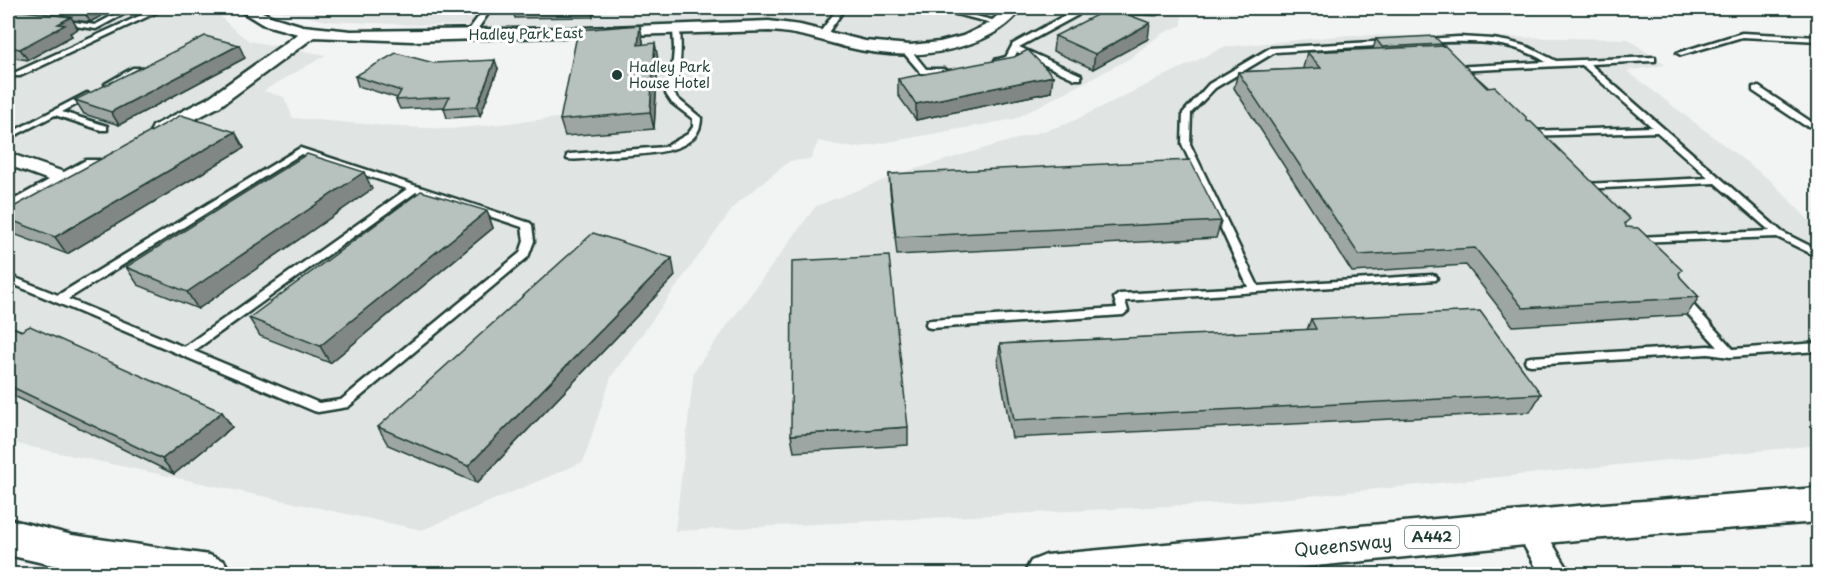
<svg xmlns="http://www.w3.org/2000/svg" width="1826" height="582" font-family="'Playpen Sans',sans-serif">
<rect width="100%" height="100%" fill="#f2f3f3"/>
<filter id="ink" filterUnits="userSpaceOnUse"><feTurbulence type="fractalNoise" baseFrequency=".0167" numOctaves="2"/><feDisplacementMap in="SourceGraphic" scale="12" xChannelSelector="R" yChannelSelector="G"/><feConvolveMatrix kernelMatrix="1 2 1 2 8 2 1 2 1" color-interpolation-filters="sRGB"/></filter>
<g filter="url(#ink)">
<g fill="#e0e4e3">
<polygon points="8,8 212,8 231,27 249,41 326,55 263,91 284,97 293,118 399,127 451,129 568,117 587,26 552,27 419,25 327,21 267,8 1182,8 1182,25 1161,34 1129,59 1014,119 855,148 818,141 811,159 790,161 736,204 611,377 583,462 422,530 8,442"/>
<polygon points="1350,35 1628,39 1665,65 1627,71 1771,181 1818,230 1818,445 1248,502 675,531 694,371 816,206 908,171 1067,124 1224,47"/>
</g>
<polygon fill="#a1adaa" stroke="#6d807b" stroke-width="1.5" points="1223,8 1404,8 1256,13"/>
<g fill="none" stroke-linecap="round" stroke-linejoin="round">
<defs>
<g id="lane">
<polygon points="127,8 135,8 96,29 61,24 57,22 61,20 95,25"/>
<polygon points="157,8 166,8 20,76 8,76 8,72 16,72"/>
<polygon points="485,8 492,8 472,37 466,37 465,35"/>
<polygon points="838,8 845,8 825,37 819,37 818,35"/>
<polygon points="932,8 943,8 1004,23 1000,25"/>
<polygon points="1062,8 1156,10 1160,12 1156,14 1077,11 1078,15 1019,47 1081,75 1081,79 1075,79 1017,52 1012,61 995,64 995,60 1006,57 1013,44 1071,12 1062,10"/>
<path d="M673 28 680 30C682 53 680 72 674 94L678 99 701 118C701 156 640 154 613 156 598 157 581 161 567 159V155L570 154 665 147 688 134 693 127V119L672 103 666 94 672 72 674 49Z"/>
<polygon points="1742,33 1818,37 1818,41 1742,37 1681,55 1677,53"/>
<path d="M1459 37 1493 39 1510 42 1528 47 1556 61 1655 57V61H1652L1590 64 1782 232 1818 250V257L1777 237 1634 242 1633 240 1638 237 1770 231 1715 183 1581 189 1579 187 1584 184 1709 178 1657 132 1526 136V132L1529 131 1652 127 1582 65 1455 71H1452V67L1546 62C1510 39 1466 41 1425 43L1421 41 1425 39Z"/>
<polygon points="1389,41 1393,43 1392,45 1275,52 1215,88 1191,113 1190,144 1258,286 1432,275 1436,276 1437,278 1436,280 1125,301 1128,311 1123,315 931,328 927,327 926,324 927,321 931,320 1117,308 1114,298 1119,294 1248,287 1182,144 1183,113 1209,84 1270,48"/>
<polygon points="903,48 909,48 926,69 944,69 948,71 944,73 921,73 903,52"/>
<polygon points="133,68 139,68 140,70 112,86 106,86 105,84"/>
<polygon points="1753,87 1759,87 1810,121 1818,123 1818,128 1804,125 1753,91"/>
<polygon points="87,93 91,95 90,97 62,112 107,126 107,130 101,130 55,115 8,139 8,134"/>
<path d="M300 148 530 223 532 225 534 241 528 257 348 407 318 412 314 411 8 282V275L58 295ZM301 154 407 189 184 347 68 299ZM416 192 522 227 524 241 520 253 341 400 319 403 194 351Z"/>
<polygon points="1682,296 1686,297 1733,349 1818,343 1818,351 1730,357 1708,354 1531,365 1527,364 1525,361 1527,358 1531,357 1708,346 1718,347 1678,303 1677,300"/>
</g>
<g id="street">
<path d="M236 8H254L273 17 303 26 351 31 583 28 769 21 800 25 865 41 910 45 940 42 963 36 988 24 1006 8H1022C1009 26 990 37 969 44 929 58 887 57 846 47 820 40 796 32 769 31L412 41 314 37 220 106 167 134H153L151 130 153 126 208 98 298 34 262 24Z"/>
<polygon points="8,153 64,172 86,160 100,160 103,164 100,168 15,215 8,217 8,203 49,180 8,165"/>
<polygon points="1528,516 1538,520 1571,574 1540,574 1514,528 1518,520"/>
</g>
<g id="primary">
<polygon points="1818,488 1818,522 1577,540 1234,574 1024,574 1031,561 1046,555 1577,506"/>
<polygon points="8,519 72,535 209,555 224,561 231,574 92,574 8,555"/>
</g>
</defs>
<use href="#lane" stroke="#1f3d34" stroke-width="5"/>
<use href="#street" stroke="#1f3d34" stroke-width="5"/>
<use href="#primary" stroke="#1f3d34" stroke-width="5"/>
<use href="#lane" fill="#fff" fill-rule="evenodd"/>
<use href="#street" fill="#fff" fill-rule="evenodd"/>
<use href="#primary" fill="#fff" fill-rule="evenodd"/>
</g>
<g fill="#9da6a3" stroke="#1f3d34" stroke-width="1.5">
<polygon points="8,8 116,8 90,22 72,20 78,29 70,33 72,36 28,60 8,57"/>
<polygon points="512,8 597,8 593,17 515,18"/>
<polygon points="1055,36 1148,39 1093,69 1053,51"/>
<polygon points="1376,39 1442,44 1442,46 1526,121 1626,227 1679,274 1680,277 1699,297 1687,315 1513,326 1466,265 1352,272 1234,88 1238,72 1304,69 1303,68 1307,52 1373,49"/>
<polygon points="643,41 643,44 658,59 654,129 565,136 560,120"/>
<polygon points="245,58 119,125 84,114 75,100"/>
<polygon points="434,63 498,69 480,116 447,118 444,108 444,107 400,109 396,100 397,98 358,86 355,76"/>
<polygon points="898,79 1051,92 916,120 898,95"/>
<polygon points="235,132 244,148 67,254 11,233 8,228 8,210"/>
<polygon points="889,174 1221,221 1216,238 897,255 890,190"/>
<polygon points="372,189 198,309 138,285 126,267"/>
<polygon points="487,211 493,228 330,363 260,336 249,318"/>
<polygon points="675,276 477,483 388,445 378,427"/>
<polygon points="1311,319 1541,394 1530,412 1012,438 998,362 1000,344 1307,330"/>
<polygon points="8,325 222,412 232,427 174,474 8,393"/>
<polygon points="908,427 908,445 794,452 791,435"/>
</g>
<g fill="#808784" stroke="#1f3d34" stroke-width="1.5">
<polygon points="90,8 116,8 90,22 84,11"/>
<polygon points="591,8 597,8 593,17"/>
<polygon points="71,17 78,29 70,33 72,36 28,60 20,49 58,24"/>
<polygon points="1150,23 1148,39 1093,69 1095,54"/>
<polygon points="640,25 643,41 641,60 638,45"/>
<polygon points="655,43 658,59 654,129 650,112"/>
<polygon points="239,45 245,58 119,125 111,112"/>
<polygon points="495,60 498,69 480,116 477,106"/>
<polygon points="1053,76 1051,92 916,120 916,104"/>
<polygon points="235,132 244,148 67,254 55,237"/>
<polygon points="364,172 372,189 198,309 187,292"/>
<polygon points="487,211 493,228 330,363 320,346"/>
<polygon points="672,258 675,276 477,483 468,466"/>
<polygon points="222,412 232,427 174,474 162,459"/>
</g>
<g fill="#b7c1bd" stroke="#1f3d34" stroke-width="1.5">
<polygon points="58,8 90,8 84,11"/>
<polygon points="1110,8 1150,23 1095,54 1055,36"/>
<polygon points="8,9 71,17 58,24 65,25 20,49 8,47"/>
<polygon points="640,25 638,45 655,43 650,112 560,120 578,30"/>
<polygon points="205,36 239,45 111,112 75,100"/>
<polygon points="1434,36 1442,44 1382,47 1376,39"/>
<polygon points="1445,46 1487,88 1495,87 1526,117 1526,121 1531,122 1630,219 1625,223 1626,227 1638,228 1682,270 1679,273 1680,277 1699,297 1523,308 1475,248 1359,255 1238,72 1321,68 1307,52"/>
<polygon points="1028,50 1053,76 916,104 898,79 1014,57"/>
<polygon points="396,53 434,63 495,60 477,106 444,108 449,97 396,100 401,91 355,76"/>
<polygon points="181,115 235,132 55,237 8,219 8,210"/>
<polygon points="307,154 364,172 187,292 126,267"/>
<polygon points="1190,160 1221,221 896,237 889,174"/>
<polygon points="421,191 487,211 320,346 249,318"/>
<polygon points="593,233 672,258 468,466 378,427"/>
<polygon points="889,256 908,427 791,435 792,261"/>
<polygon points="1480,311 1541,394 1014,420 1000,344 1316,329 1311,319"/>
<polygon points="8,325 21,331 30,326 222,412 162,459 8,385"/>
</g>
</g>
<circle fill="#1f3d34" stroke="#fff" stroke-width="2" cx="617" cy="75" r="6"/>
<g text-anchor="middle" stroke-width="6" stroke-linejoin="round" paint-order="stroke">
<g font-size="14" fill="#1f3d34" stroke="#fff">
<text transform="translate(526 34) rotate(-1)" y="5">Hadley Park East</text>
</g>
<g font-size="14" fill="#1f3d34" stroke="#fff" text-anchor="start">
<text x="629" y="72">Hadley Park<tspan x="629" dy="16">House Hotel</tspan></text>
</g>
<rect fill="#fff" stroke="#627771" stroke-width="1.5" x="1405" y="526" width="54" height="22" rx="4.5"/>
<g font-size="14" font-weight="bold" fill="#1f3d34">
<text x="1432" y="542">A442</text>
</g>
<g font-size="18" fill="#1f3d34" stroke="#fff">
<text transform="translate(1343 546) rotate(-6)" y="6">Queensway</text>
</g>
</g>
<rect width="1826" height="582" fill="none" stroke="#fff" stroke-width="30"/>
<rect x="15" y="15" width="1796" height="552" fill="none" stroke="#1f3d34" stroke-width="2" filter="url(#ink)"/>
</svg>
